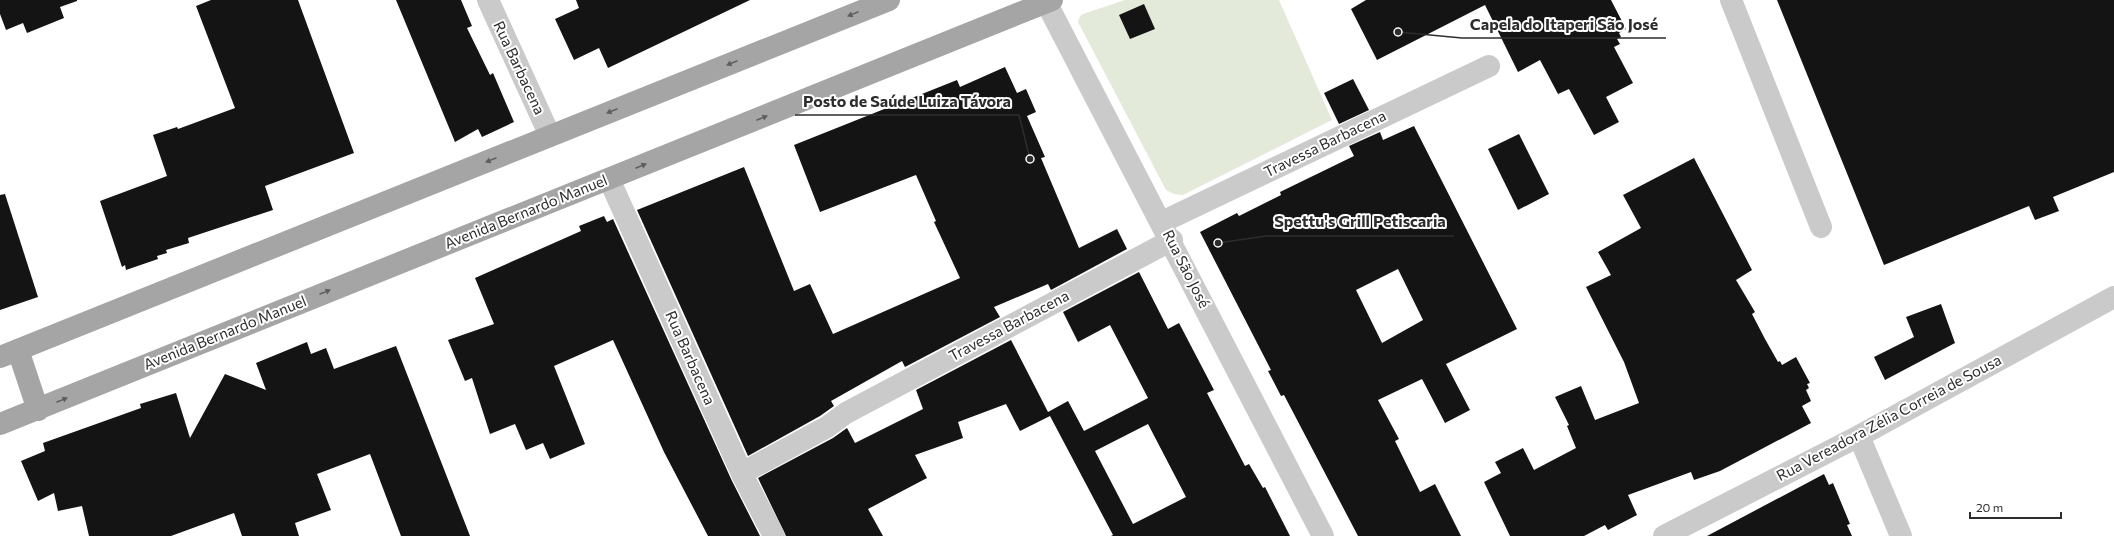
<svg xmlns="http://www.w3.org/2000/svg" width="2114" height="536" font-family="Commissioner,sans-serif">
<rect width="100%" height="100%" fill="#fff"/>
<polygon fill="#e4eada" points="1125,0 1279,0 1332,120 1183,195 1174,194 1166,190 1078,22 1080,16 1083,14"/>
<g fill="#141414" fill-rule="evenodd">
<polygon points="0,0 77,0 77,1 60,7 64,18 27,33 23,23 6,30 0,14"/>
<polygon points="211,0 298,0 354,153 265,186 273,210 188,238 189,243 166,250 167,253 157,256 158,259 126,270 125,265 122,267 100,201 167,176 153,135 177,127 178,129 235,108 196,6"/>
<polygon points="396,0 461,0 472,26 467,28 490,75 493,73 514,122 482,137 478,129 455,142"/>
<polygon points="576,0 750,0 608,68 599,48 574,60 555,19 579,8"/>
<polygon points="1366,0 1611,0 1626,29 1619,33 1621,37 1617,39 1620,44 1614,47 1633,83 1606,97 1619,122 1594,135 1569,89 1558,94 1540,60 1518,72 1485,5 1377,60 1351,9"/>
<polygon points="1777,0 2114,0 2114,172 2053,197 2059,211 2035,220 2029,206 1884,265"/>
<polygon points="1144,4 1155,29 1130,39 1119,15"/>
<polygon points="1005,67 1017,93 1026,89 1036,112 1027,116 1045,157 1041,158 1079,248 1117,229 1127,249 1051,290 1048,284 994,307 1000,317 905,367 902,361 831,401 834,406 820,416 748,456 637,210 744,167 794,291 810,284 833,334 960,278 934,222 936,221 916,175 820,212 794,145 957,80 960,87"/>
<polygon points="1353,79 1369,110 1339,124 1324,93"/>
<path d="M1414 126 1517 329 1446 364 1470 410 1445 423 1422 379 1378 400 1399 439 1395 441 1420 492 1435 484 1461 536H1358L1284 395 1281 396 1268 371 1271 370 1200 232 1237 213 1239 216 1281 195 1280 192 1354 156 1349 146 1380 132 1383 140ZM1398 269 1423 320 1382 343 1356 290Z"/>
<polygon points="1519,134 1549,194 1518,210 1488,149"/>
<polygon points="1694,158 1752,270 1736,280 1755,312 1752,314 1765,339 1778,362 1780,361 1782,365 1796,357 1810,383 1807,384 1809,388 1806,390 1811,401 1802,406 1811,423 1720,471 1694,480 1691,472 1628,495 1637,515 1608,530 1605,525 1584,536 1510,536 1484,482 1501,473 1495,462 1523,448 1534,470 1576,448 1567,426 1569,425 1555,397 1581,386 1595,420 1639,403 1624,362 1586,287 1611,275 1598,252 1641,228 1623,195"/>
<polygon points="5,194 38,297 0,310 0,195"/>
<polygon points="604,216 607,222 613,219 732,481 760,536 708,536 664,452 613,340 554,366 585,444 550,459 543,443 526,450 515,424 490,434 472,378 465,381 448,340 494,324 475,278 581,231 579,226"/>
<path d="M1139 272 1168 329 1179 323 1214 390 1207 393 1245 466 1249 464 1263 488 1265 487 1290 536H1111L1113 535 1050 416 1020 431 1006 404 958 422 963 438 915 455 927 478 868 509 883 536H786L758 478 833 438 847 428 855 443 923 409 916 390 1011 340 1048 412 1068 401 1084 431 1148 398 1110 325 1078 342 1063 312ZM1148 424 1186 497 1133 524 1095 451Z"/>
<polygon points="1941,304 1955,343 1885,380 1874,357 1914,337 1906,317"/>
<polygon points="307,342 311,354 326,348 334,369 396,346 470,536 401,536 370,454 317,474 331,510 295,523 299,536 242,536 234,513 171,536 89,536 82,506 58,511 54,493 38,501 21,461 45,451 43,443 141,408 140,404 176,393 190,438 225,374 266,390 256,363"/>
<polygon points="1824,474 1829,485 1833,483 1850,524 1847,525 1852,536 1707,536"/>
</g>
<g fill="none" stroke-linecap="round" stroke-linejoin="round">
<g stroke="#cacaca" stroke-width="22">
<polyline points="488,0 550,136"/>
<polyline points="1731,0 1821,227"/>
<polyline points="1046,2 1323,536"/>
<polyline points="609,179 743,476 774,536"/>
<polyline points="1162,222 1489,66"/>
<polyline points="1859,436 1901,536"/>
<polyline points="742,473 827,427 846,413 1172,240"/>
<polyline points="1664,536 1859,436 2114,297"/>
</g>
<g stroke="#a5a5a5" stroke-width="22">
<polyline points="18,350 38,410"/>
<polyline points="0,357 889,0"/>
<polyline points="0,424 1052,0"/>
</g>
</g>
<defs><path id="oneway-solid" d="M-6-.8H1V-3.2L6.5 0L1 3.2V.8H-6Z"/></defs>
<g fill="#5d5d5d">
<use href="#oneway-solid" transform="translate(853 14) rotate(158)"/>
<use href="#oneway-solid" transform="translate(732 63) rotate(158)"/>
<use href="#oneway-solid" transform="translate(612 111) rotate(158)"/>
<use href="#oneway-solid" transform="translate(762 118) rotate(-22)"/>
<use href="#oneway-solid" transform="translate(491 160) rotate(158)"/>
<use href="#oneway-solid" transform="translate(641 166) rotate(-22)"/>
<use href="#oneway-solid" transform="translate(325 292) rotate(-22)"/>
<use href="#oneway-solid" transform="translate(62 400) rotate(-22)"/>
</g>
<g text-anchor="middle" stroke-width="4" stroke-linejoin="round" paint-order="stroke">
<g font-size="15" fill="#2d2d2d" stroke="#fff">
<text transform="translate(519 68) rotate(65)" y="5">Rua Barbacena</text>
<text transform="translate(1325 144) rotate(-26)" y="5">Travessa Barbacena</text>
<text transform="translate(526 212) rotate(-22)" y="5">Avenida Bernardo Manuel</text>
<text transform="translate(1186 269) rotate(63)" y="5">Rua São José</text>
<text transform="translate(1009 326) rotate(-28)" y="5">Travessa Barbacena</text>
<text transform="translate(225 333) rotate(-22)" y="5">Avenida Bernardo Manuel</text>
<text transform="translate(690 358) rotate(66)" y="5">Rua Barbacena</text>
<text transform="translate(1889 418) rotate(-28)" y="5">Rua Vereadora Zélia Correia de Sousa</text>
</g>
</g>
<path fill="none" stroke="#2d2d2d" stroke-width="1.5" d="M1398 32L1462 38H1666M1030 159L1019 115H795M1218 243L1266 236H1454"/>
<g fill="#2d2d2d" stroke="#fff" stroke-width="1.5">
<circle cx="1398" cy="32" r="4"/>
<circle cx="1030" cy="159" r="4"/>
<circle cx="1218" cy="243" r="4"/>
</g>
<g font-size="16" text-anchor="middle" font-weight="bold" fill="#2d2d2d" stroke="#fff" stroke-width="4" stroke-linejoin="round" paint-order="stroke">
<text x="1564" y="30">Capela do Itaperi São José</text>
<text x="907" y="107">Posto de Saúde Luiza Távora</text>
<text x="1360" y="227">Spettu's Grill Petiscaria</text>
</g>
<path d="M1970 512v6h91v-6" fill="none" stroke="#2d2d2d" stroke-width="2"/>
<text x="1976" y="512" font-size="12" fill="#2d2d2d" stroke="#ffffff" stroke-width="3" paint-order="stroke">20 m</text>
</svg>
